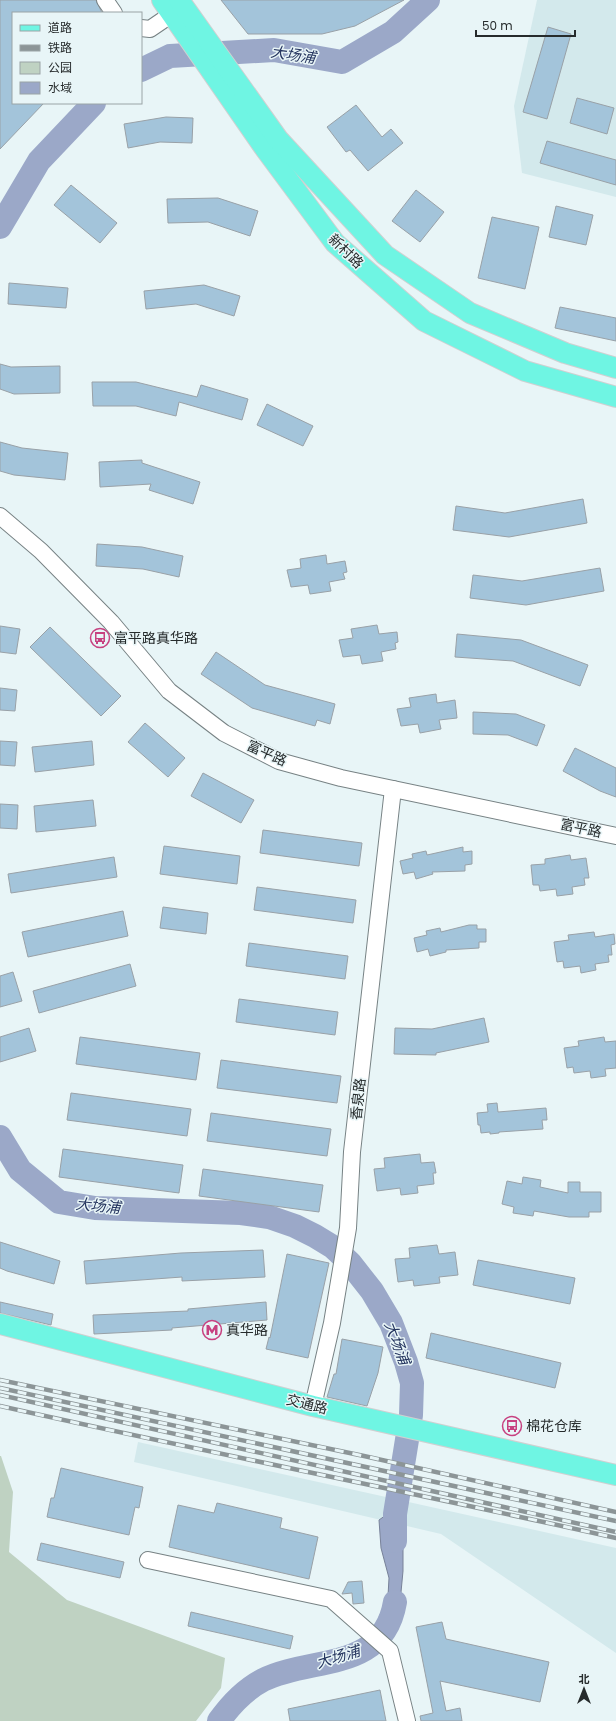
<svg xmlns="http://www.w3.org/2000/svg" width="616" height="1721" font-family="Poppins,'Noto Sans SC',sans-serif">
<rect width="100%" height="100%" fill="#e8f5f7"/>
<g fill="#d3e9ec">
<polygon points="537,0 616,0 616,197 522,173 514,106"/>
<polygon points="138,1442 616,1548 616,1653 441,1534 134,1462"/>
</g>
<polygon fill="#bfd2c2" points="0,1456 1,1456 13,1492 9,1552 67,1600 225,1658 221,1688 196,1721 0,1721"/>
<g fill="#9ba8c8" stroke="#788299">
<polygon points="396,1508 403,1531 403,1571 398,1624 382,1631 375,1627 388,1596 389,1578 381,1548 379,1520"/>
<path d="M365 1640 375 1648C348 1675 304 1670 271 1684 262 1687 248 1696 242 1703 238 1709 237 1716 231 1721H218L240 1696 273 1677 347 1658Z"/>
</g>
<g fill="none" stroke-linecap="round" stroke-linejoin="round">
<g stroke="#9ba8c8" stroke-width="24">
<polyline points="141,70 170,56 274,50 342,62 393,32 428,0"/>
<polyline points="0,227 39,161 94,103"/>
<polyline points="0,1137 20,1170 59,1202 95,1208 241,1213 269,1217 295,1226 315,1236 333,1247 350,1263 372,1291 391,1323 406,1362 412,1383 411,1415 395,1514 395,1541"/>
<path d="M219 1721C231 1704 244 1690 263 1680 311 1656 383 1673 395 1602"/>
</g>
</g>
<g fill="#a3c4da" stroke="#99a1a7">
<polygon points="0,0 96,0 102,13 13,13 13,103 44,103 0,149"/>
<polygon points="221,0 404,0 355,26 322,34 248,34"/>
<polygon points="548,27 571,34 547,119 523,112"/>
<polygon points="577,98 614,108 607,134 570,123"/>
<polygon points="356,105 382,137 391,129 403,143 368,171 350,150 346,152 327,127"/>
<polygon points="166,117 193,118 192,143 160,142 128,148 124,124"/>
<polygon points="547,141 616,160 616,185 540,163"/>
<polygon points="71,185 117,223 100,243 54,205"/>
<polygon points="416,190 444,212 420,242 392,221"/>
<polygon points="218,198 258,211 250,236 208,222 168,223 167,199"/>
<polygon points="556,206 593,215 586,245 549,237"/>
<polygon points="492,217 539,227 525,289 478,278"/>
<polygon points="9,283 68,288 66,308 8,304"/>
<polygon points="204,285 240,296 234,316 196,304 146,309 144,291"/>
<polygon points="560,307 616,318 616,341 555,328"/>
<polygon points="0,364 11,367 60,366 60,393 14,394 0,389"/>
<polygon points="92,382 136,382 197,397 201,385 248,399 242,420 179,402 176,416 136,406 93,406"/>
<polygon points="267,404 313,426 303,446 257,425"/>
<polygon points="0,442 22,448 68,453 65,480 14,475 0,471"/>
<polygon points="142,460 142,463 200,482 193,504 149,490 151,484 100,487 99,462"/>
<polygon points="583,499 587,523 509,537 453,530 456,506 505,513"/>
<polygon points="97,544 142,547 183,556 179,577 143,569 96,566"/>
<polygon points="326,555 327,564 345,561 347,572 343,573 345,579 329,582 331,591 310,594 308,585 291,587 287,570 301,568 300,559"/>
<polygon points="600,568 604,591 526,605 470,598 473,575 522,581"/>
<polygon points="377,625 379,634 397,632 398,642 395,643 396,649 381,652 383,661 362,664 360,655 343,657 339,640 353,638 351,629"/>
<polygon points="0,626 20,629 16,654 0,652"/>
<polygon points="50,627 121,696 101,716 30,647"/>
<polygon points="457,634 521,640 588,665 580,686 513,661 455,657"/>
<polygon points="216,652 265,685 335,704 330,724 317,720 315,726 252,708 201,674"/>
<polygon points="0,688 17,690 15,711 0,710"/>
<polygon points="436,694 437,703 455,700 457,718 439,720 441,729 420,733 418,724 401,726 397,709 411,707 409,698"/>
<polygon points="473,712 516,714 545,725 537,746 508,735 473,734"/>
<polygon points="145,723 185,758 168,777 128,742"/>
<polygon points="0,741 17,742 15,766 0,765"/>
<polygon points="92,741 94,765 35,772 32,747"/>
<polygon points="575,748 616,768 616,797 600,791 563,771"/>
<polygon points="203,773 254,800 241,823 191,796"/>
<polygon points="93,800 96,826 36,832 34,806"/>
<polygon points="0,804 18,805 17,829 0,828"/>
<polygon points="263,830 362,843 359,866 260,853"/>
<polygon points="164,846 240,856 237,884 160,874"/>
<polygon points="463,847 463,852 472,851 472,864 465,865 465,871 432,872 433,874 416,879 414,872 403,874 400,861 413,858 412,854 426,851 427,855"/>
<polygon points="570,855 571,860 586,858 589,878 584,878 585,885 572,887 573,894 557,896 556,889 540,891 539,885 533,885 531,865 545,864 545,859"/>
<polygon points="114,857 117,877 11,893 8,874"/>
<polygon points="257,887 356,900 353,923 254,910"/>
<polygon points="163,907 208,913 206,934 160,928"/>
<polygon points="123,911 128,936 28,957 22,932"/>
<polygon points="469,925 477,925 477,929 486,929 486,942 479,942 479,948 446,950 446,952 430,956 428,949 417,952 414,938 427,935 426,931 440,928 441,932"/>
<polygon points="594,932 595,937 614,934 615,944 611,945 612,955 608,955 609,962 595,964 596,970 581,973 580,966 564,968 563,961 557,962 554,942 569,940 568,935"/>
<polygon points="249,943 348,956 345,979 246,966"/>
<polygon points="130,964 136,986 39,1013 33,991"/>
<polygon points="13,972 22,1001 0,1007 0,976"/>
<polygon points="239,999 338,1012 335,1035 236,1022"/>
<polygon points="484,1018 489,1042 436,1053 436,1055 394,1054 395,1028 432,1029"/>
<polygon points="29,1028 36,1051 0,1062 0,1037"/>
<polygon points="80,1037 200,1053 196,1080 76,1064"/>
<polygon points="604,1037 605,1042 616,1041 616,1068 605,1069 606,1076 591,1078 590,1071 574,1073 573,1067 567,1068 564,1048 579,1046 578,1041"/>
<polygon points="221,1060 341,1076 337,1103 217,1088"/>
<polygon points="71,1093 191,1109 187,1136 67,1120"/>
<polygon points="497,1103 498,1112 546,1108 547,1120 542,1120 543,1129 499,1132 499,1133 490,1134 490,1132 481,1133 480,1125 478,1125 477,1113 488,1112 487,1104"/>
<polygon points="211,1113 331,1129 327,1156 207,1141"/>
<polygon points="63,1149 183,1165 179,1193 59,1177"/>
<polygon points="420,1154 421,1163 434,1162 436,1173 433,1173 434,1184 417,1186 418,1193 401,1195 400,1188 377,1191 374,1169 385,1168 384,1158"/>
<polygon points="203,1169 323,1185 319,1212 199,1196"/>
<polygon points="523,1177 541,1180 540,1187 568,1193 568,1182 580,1182 580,1192 601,1192 601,1212 589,1212 589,1217 569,1217 534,1211 533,1216 513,1213 514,1207 502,1204 507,1181 522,1184"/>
<polygon points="0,1242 60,1261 54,1284 7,1271 0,1268"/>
<polygon points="437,1245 439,1254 455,1252 458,1275 439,1277 440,1283 414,1286 413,1280 398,1282 395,1259 410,1258 409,1248"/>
<polygon points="263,1250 265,1277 182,1281 182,1277 86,1284 84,1261 181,1253"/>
<polygon points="287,1254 329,1263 308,1358 266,1349 269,1337 270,1338"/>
<polygon points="478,1260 575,1278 570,1304 473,1285"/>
<polygon points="0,1302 53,1314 51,1325 0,1313"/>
<polygon points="266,1302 267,1320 172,1328 172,1330 94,1334 93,1315 188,1311 188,1309"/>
<polygon points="431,1333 561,1363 555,1388 426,1358"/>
<polygon points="342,1339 383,1347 378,1373 367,1406 327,1397 334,1374 336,1374"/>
<polygon points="61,1468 143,1487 139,1508 135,1507 129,1535 47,1517 51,1498 54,1498"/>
<polygon points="217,1503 282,1518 280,1528 318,1537 309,1579 169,1547 178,1505 214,1513"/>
<polygon points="41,1543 124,1562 120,1578 37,1560"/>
<polygon points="362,1581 364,1603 353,1604 352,1593 342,1594 348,1582"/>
<polygon points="191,1612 293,1636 290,1649 188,1626"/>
<polygon points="442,1622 446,1639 549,1662 540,1702 440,1681 446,1711 460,1708 462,1721 421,1721 420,1716 433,1713 416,1627"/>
<polygon points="380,1690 386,1721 290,1721 288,1709"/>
</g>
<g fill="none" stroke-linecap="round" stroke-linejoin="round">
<defs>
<g id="minor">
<polyline points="105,0 114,13"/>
<polyline points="141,28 150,29 172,14"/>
<polyline points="0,516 41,551 111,622 169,691 224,733 279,761 341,778 616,836"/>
<polyline points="313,1406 332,1323 348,1228 352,1152 393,789"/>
<polyline points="148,1560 331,1599 390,1651 407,1721"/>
</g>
<g id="major">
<polyline points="162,0 266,150 335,243 424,321 525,371 616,397"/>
<polyline points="179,0 278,139 385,255 470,313 565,353 616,368"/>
<polyline points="0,1324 313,1406 616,1475"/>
</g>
</defs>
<use href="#minor" stroke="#778284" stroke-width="18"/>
<use href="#major" stroke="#cfd0d1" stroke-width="22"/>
<use href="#minor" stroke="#fff" stroke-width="16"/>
<use href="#major" stroke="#6ff5e3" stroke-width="20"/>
<defs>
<g id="rail">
<polyline points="0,1380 364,1456 616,1512"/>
<polyline points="0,1388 616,1521"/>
<polyline points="0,1395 616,1532"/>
<path d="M0 1406C205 1452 411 1492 616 1538"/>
</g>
</defs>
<use href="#rail" stroke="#8c9597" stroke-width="4.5"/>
<use href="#rail" stroke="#e8f5f7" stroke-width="3" stroke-dasharray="9" stroke-linecap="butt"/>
</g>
<defs>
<symbol id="bus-ring" viewBox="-11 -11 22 22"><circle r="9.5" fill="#e8f5f7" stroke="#c74180" stroke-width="1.5"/><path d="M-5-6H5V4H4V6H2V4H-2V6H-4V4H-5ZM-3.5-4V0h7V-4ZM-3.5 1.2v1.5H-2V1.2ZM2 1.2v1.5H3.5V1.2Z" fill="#c74180"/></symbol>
<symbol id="metro-ring" viewBox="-11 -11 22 22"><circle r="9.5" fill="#e8f5f7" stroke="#c74180" stroke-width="1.5"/><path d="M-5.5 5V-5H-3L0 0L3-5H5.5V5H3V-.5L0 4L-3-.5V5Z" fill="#c74180"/></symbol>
</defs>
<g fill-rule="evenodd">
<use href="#bus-ring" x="89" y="627" width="22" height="22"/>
<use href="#metro-ring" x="201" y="1319" width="22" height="22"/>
<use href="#bus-ring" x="501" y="1415" width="22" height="22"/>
</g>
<g text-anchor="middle" stroke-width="3" stroke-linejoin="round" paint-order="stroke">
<g font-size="14" fill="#262b2c" stroke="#e8f5f7">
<text transform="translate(346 251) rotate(44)" y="5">新村路</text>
<text transform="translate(267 753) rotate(24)" y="5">富平路</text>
<text transform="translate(581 828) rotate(12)" y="5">富平路</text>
<text transform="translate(358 1099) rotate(-84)" y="5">香泉路</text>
<text transform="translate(307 1404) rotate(14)" y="5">交通路</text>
</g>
<g font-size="14" fill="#262b2c" stroke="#e8f5f7" text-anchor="start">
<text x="114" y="643">富平路真华路</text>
<text x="226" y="1335">真华路</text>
<text x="526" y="1431">棉花仓库</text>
</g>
<g font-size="15" font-style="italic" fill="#263660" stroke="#e8f5f7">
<text transform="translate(293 55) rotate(8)" y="5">大场浦</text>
<text transform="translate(98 1206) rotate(5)" y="5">大场浦</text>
<text transform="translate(397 1343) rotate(69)" y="5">大场浦</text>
<text transform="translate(338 1657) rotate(-17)" y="5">大场浦</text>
</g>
</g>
<rect x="12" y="12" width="130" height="92" fill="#e8f5f7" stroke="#9aa4a6"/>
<rect x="20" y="25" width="20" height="6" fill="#6ff5e3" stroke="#9aa4a6"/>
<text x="48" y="32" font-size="12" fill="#262b2c">道路</text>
<rect x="20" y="45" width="20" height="6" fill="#8c9597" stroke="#9aa4a6"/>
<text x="48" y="52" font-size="12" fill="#262b2c">铁路</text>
<rect x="20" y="62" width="20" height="12" fill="#bfd2c2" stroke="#9aa4a6"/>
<text x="48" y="72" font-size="12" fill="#262b2c">公园</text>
<rect x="20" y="82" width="20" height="12" fill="#9ba8c8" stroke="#9aa4a6"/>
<text x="48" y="92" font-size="12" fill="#262b2c">水域</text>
<g transform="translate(584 1689)" stroke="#e8f5f7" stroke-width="3" paint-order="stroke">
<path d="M0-3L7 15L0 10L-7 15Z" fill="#262b2c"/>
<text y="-6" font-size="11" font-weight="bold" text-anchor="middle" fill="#262b2c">北</text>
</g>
<path d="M476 30v6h99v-6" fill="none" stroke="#262b2c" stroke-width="2"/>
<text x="482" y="30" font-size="12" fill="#262b2c" stroke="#e8f5f7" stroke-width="3" paint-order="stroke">50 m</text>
</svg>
